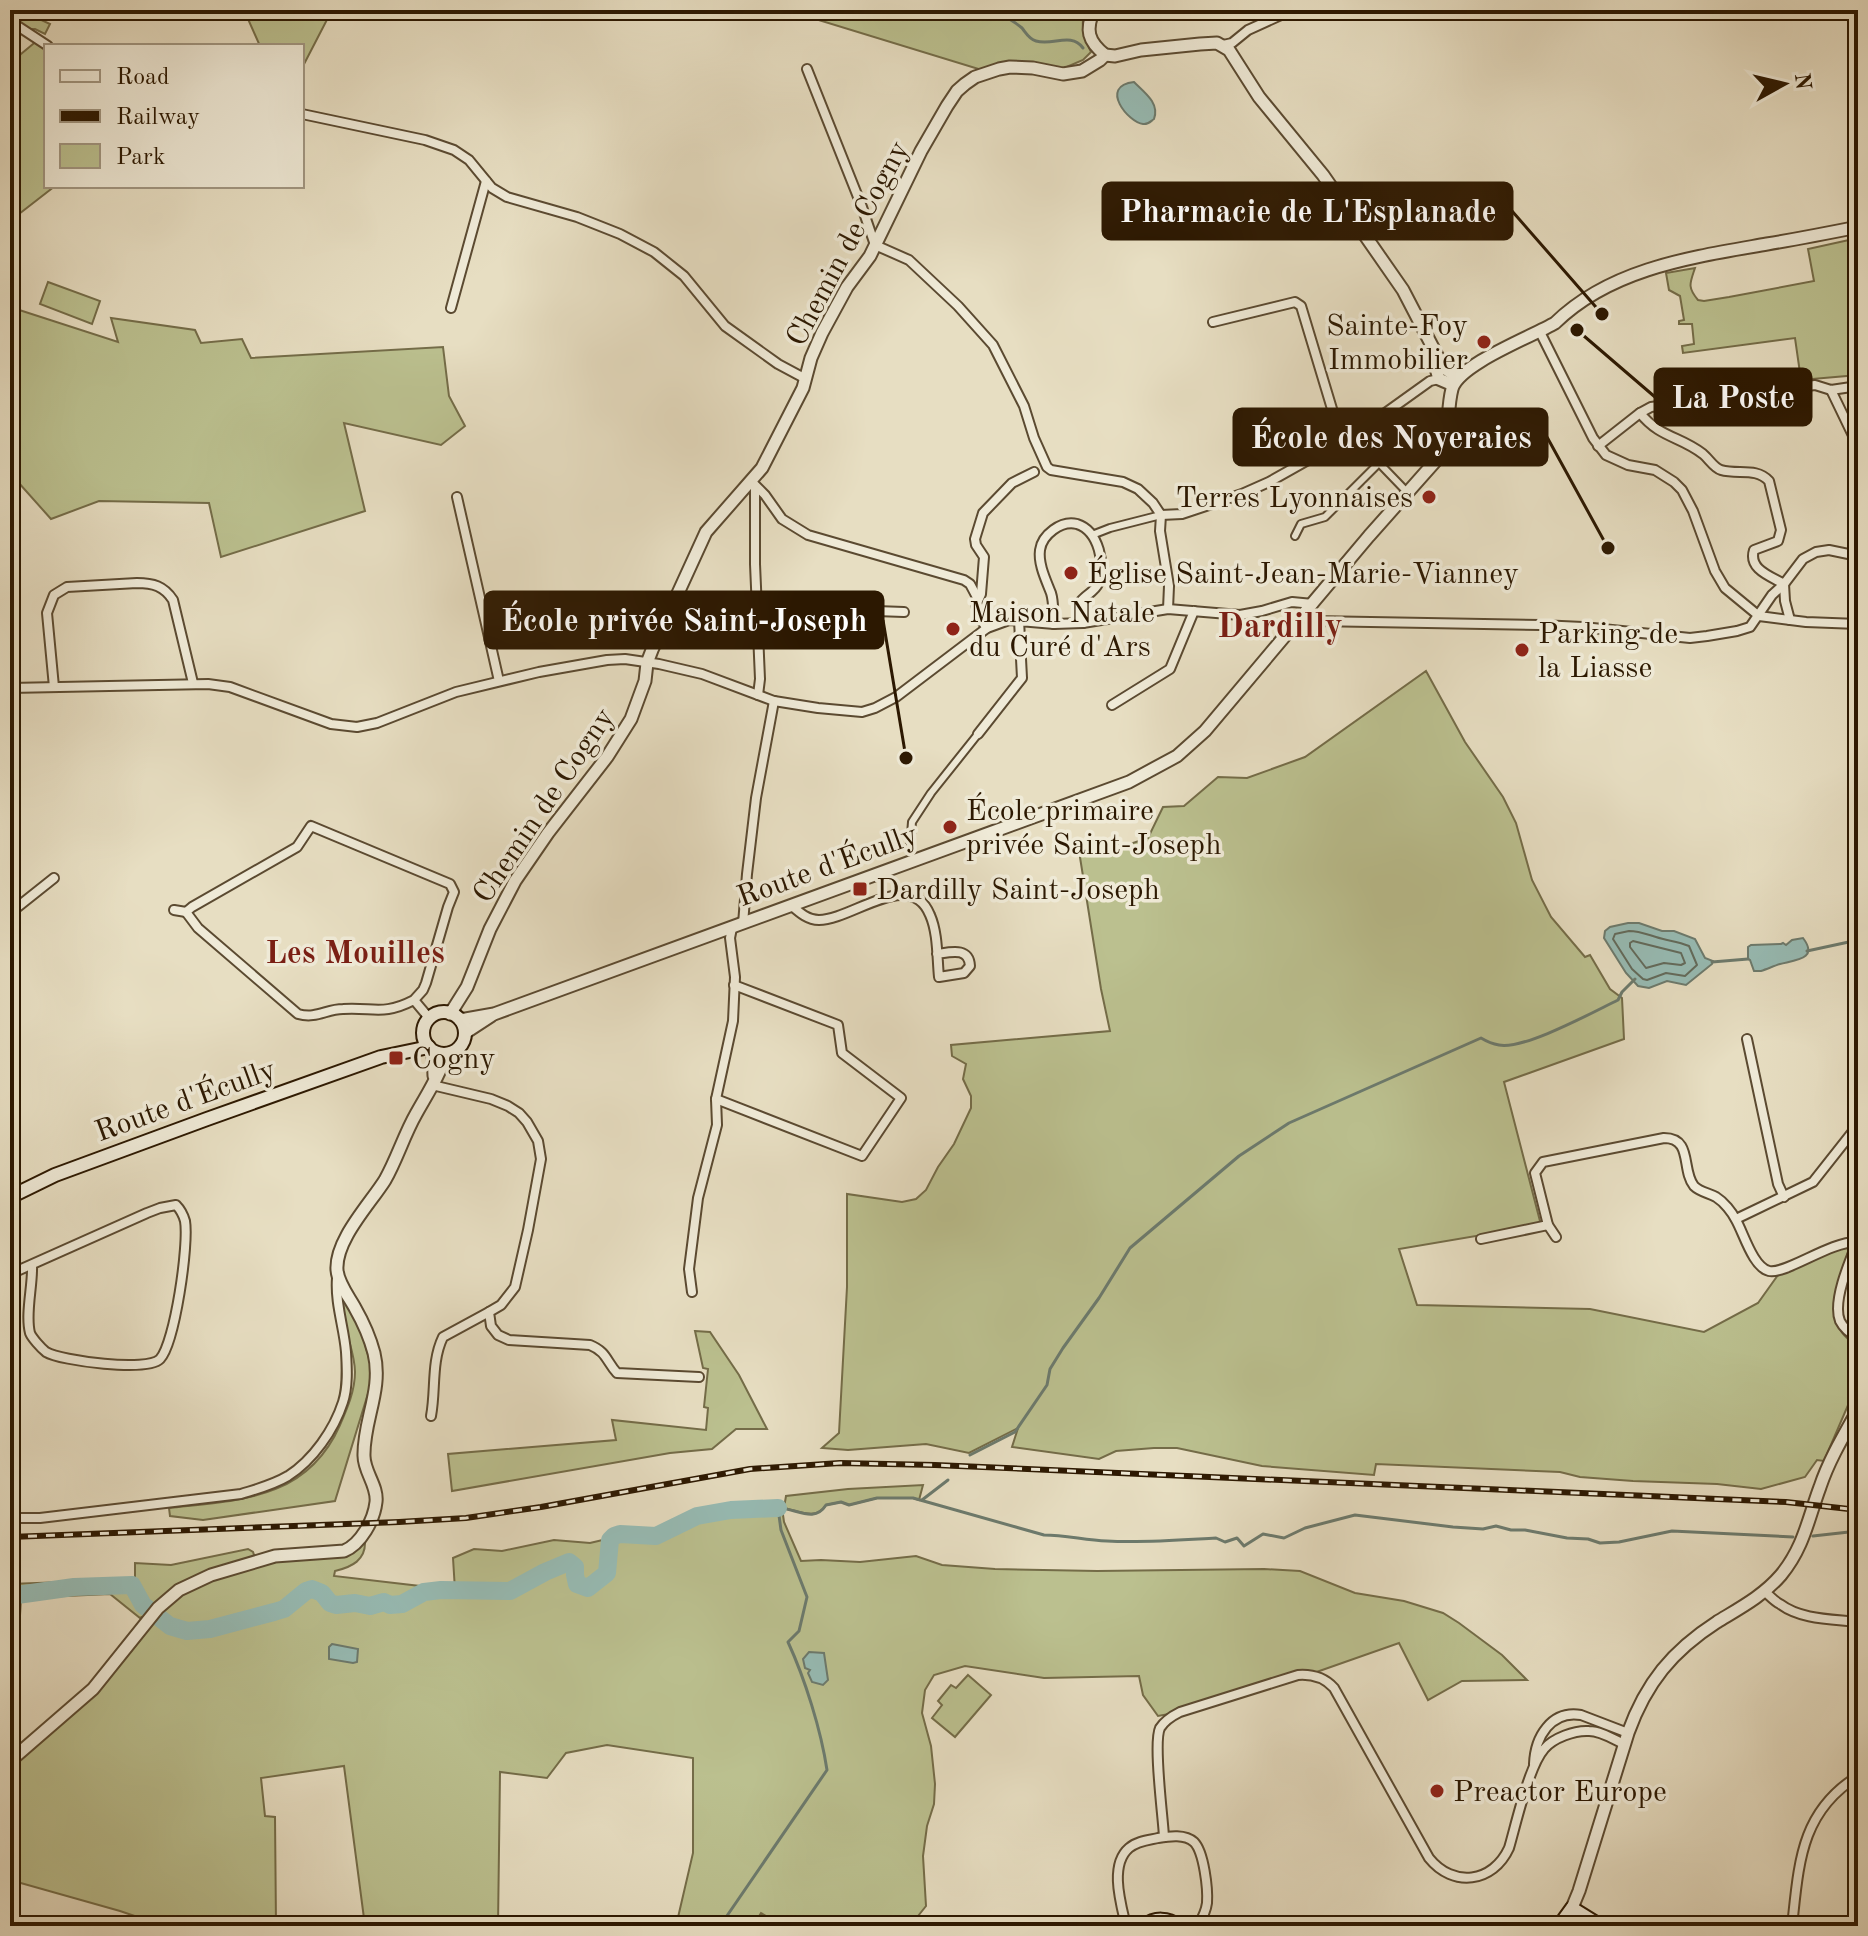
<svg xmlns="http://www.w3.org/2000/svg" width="1868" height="1936" font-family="'Old Standard TT',serif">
<rect width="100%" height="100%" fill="#e7dec2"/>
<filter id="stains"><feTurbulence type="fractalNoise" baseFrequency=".0025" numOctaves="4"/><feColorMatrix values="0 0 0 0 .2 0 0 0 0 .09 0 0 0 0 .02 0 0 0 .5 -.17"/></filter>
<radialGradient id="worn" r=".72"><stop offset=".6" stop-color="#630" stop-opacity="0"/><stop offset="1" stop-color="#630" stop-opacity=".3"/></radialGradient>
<g fill="#bbc08f" stroke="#746c48" stroke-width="2">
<polygon points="10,10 20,10 50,24 45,34 35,29 10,29"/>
<polygon points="244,10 332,10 302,68 302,46 260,46"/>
<path d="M811 10H1085C1080 25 1084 37 1091 52L1083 60 1062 69 985 71 812 18Z"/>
<polygon points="39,39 46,46 46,186 55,186 10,221 10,68 21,54"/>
<path d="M1858 238V375L1801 380 1795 338 1683 353 1682 346 1694 344 1692 324H1679V321L1684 320 1680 296 1669 290 1666 273 1695 268C1690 283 1687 287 1698 300L1704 301 1729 297 1814 281 1808 249Z"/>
<polygon points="48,282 100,301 92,324 40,304"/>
<polygon points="10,307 118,342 111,318 195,330 201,343 242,339 251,358 443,347 449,396 465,426 441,445 344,423 365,511 221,557 209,503 99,501 51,519 10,473"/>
<path d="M1426 671 1465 742 1503 797 1516 823 1532 880 1551 917 1585 957 1590 955 1610 989 1622 998 1624 1039 1504 1082 1541 1225 1399 1249 1417 1305 1590 1309 1704 1332 1758 1303 1778 1275 1827 1252 1850 1245C1844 1269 1823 1318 1847 1338 1850 1341 1854 1342 1858 1344V1382L1824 1461 1817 1460 1805 1477 1761 1489 1717 1484 1633 1481 1580 1477 1560 1472 1376 1464 1374 1475 1262 1466 1177 1448H1154L1116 1451 1099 1459 1012 1447 1018 1428 969 1453 926 1444 848 1450 822 1448 839 1433 847 1287V1194L902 1202 916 1199 926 1190 938 1167 954 1144 971 1108V1096L963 1079 966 1064 952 1056 951 1045 1110 1031 1101 989 1079 851 1133 843 1148 838 1163 807 1184 806 1218 777 1247 778 1305 757Z"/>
<path d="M340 1294 351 1308 363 1337 371 1366 370 1387 335 1501 203 1520 170 1516 169 1508C240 1500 307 1500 340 1425 347 1409 355 1391 355 1372 355 1356 348 1340 345 1324 343 1314 342 1304 340 1294Z"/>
<polygon points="695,1331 710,1332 739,1375 767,1429 736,1429 712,1449 670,1453 452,1491 448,1454 616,1440 612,1420 706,1430 708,1408 704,1407 708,1369 703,1368"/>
<path d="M923 1485 919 1500 913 1498H877L849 1505 841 1502 826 1505C816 1521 799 1511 784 1508L786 1496 848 1489Z"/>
<path d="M782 1508 784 1522 801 1561 821 1560 860 1562 916 1556 942 1565 995 1569 1097 1571 1264 1569 1300 1571 1355 1593 1404 1601 1443 1613 1459 1623 1502 1655 1527 1680 1462 1681 1428 1700 1399 1643 1308 1675 1180 1712 1158 1716 1143 1695 1139 1676 1044 1678 965 1666 934 1675 925 1690 922 1713 931 1746 935 1784 934 1804 927 1826 923 1856 926 1906 910 1926H783L761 1913 753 1926H676L693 1853V1758L607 1745 566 1753 547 1778 500 1772 498 1926H365L344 1766 261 1778 265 1816 275 1817 276 1926H164L120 1911 10 1880V1762L118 1660 158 1618 152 1612 140 1618 110 1594 21 1598 15 1703 10 1704V1584L120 1580 135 1585V1563L171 1565 248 1549 253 1552 256 1561 336 1552 360 1539 365 1541C366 1560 352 1567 335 1571L334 1576 455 1590 453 1558 474 1549 502 1551 554 1540 590 1543 611 1538 620 1534 656 1536 697 1516 731 1510Z"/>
<polygon points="968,1675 991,1695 955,1737 932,1718 942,1705 938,1701 951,1685 956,1688"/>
</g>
<g fill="#97bcb5" stroke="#6c7a6d" stroke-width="2">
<path d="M1134 82C1144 92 1160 103 1154 119 1151 121 1148 125 1143 124 1129 123 1098 86 1134 82Z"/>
<polygon points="1628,923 1639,923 1662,931 1674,931 1695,939 1705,958 1713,961 1712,964 1686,985 1667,981 1649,988 1638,986 1626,973 1604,938 1605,931 1610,927"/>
<path d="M1803 938C1819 959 1796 960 1780 964 1774 966 1767 969 1761 971H1754L1750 960 1748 959V947L1751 945 1781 944 1783 943 1786 945 1792 940Z"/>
<polygon points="332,1644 358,1649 357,1662 353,1663 329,1659 329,1647"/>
<polygon points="809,1652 824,1653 828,1680 823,1685 812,1682 808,1673 810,1670 805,1668 803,1659"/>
</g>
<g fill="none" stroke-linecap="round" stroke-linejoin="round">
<g stroke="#626a5b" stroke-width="2">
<path d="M1629 931C1639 931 1646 934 1656 937 1668 941 1677 941 1689 946L1697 965 1685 976 1666 973 1647 980 1643 979 1632 969 1613 939 1615 934Z"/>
<polygon points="1633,941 1681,953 1685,963 1681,965 1664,963 1646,968 1630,947 1630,943"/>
</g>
<g stroke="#6c7a6d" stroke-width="3">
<path d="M995 10C1003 16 1014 21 1022 28 1026 33 1029 39 1036 41 1053 46 1071 32 1083 48"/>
<polyline points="1807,951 1858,940"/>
<polyline points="1712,962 1748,959"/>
<path d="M970 1455 1015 1432 1047 1385 1050 1369 1063 1348 1099 1298 1130 1248 1239 1156 1289 1123 1481 1038C1486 1041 1493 1044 1499 1045 1524 1050 1593 1012 1618 1000L1622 992 1635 979"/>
<polyline points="922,1500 948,1480"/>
<polyline points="1813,1536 1858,1531"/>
<path d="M720 1926 827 1770C821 1730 805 1679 788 1642L799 1631 807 1597 781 1530 778 1508C796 1508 814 1524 826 1505L841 1502 849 1505 877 1498H913L1044 1535C1066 1535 1084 1540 1107 1541 1143 1543 1180 1540 1216 1538L1225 1542 1237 1538 1244 1546 1263 1534 1284 1538 1305 1528 1355 1515 1453 1527 1483 1529 1496 1526 1511 1530H1525L1567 1538 1588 1539 1600 1543 1619 1542 1672 1531 1793 1537"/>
</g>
<polyline stroke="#97bcb5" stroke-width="18" points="10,1596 74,1587 132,1585 143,1605 170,1626 187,1631 210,1629 274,1612 284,1609 306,1591 312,1589 322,1593 330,1603 336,1605 355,1603 370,1606 384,1602 390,1605 402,1604 424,1592 441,1590 510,1591 545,1572 569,1562 575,1567 575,1575 577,1584 588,1588 607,1573 610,1540 614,1536 620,1534 656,1536 697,1516 731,1510 778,1508"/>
<defs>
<g id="pedestrian">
<polyline points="1092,535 1110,528 1161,515"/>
<polyline points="1295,536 1301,524 1325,517 1379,463 1405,490"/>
<polyline points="910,847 912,822 931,793 978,734"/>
</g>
<g id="minor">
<polyline points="10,21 48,46"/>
<polyline points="1223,45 1232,43 1248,30 1292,10"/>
<polyline points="807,69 862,207 875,245 909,260 958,306 993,345 1024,406 1034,438 1047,467 1051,470 1123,482 1138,489 1153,503 1161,515 1160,531 1169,586 1168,609"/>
<polyline points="302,114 425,140 454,150 469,160 492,188 507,197 577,217 620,234 654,252 684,276 725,326 778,364 806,379"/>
<polyline points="451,308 486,181"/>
<polyline points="1213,322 1295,302 1301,306 1342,442"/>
<polyline points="1540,332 1593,438 1606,455 1628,465 1655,470 1674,482 1682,490 1693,511 1715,571 1725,588 1759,616 1806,622 1858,624"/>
<polyline points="1831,390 1858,446"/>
<path d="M1640 413C1660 438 1680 436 1703 454 1709 459 1714 468 1721 470 1738 475 1756 467 1769 481L1781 530 1778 541 1754 550C1748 569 1770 576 1784 584"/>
<polyline points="1598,446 1640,413 1651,407 1815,385 1831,390 1858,386"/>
<polyline points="751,481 765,495 782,519 808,535 964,580 970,584 978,599"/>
<polyline points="755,486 755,564 760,679 758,695"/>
<polyline points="457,497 499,681"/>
<polyline points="1161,515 1182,514 1242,494 1269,482 1363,429 1430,381 1439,379"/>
<polyline points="1784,584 1785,601 1790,620"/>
<polyline points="756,605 774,603 840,612 848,610 904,612"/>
<polyline points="1303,616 1314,621 1540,625 1583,627 1690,638 1707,636 1737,631 1750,627 1772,595 1784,584 1803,559 1816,552 1829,550 1858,556"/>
<path d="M1054 624C1053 614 1054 602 1051 593 1046 580 1038 564 1040 550 1042 535 1061 520 1077 524 1099 531 1106 565 1098 584 1095 591 1086 595 1081 601L1083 623"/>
<polyline points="987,628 981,620 976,605 981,594 984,557 976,545 975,539 983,513 1012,483 1034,472"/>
<path d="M54 687 47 613 54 595 67 587 137 583C153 583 164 586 173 600L193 683"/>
<polyline points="10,688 208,684 230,687 331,724 357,727 377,723 456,692 539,672 607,660 625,659 659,664 702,674 774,701 818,708 862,712 875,708 896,697 987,628 1009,620 1054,624 1083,623 1168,609 1240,615 1262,611 1292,602 1313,604"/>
<polyline points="1112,705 1170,669 1194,611"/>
<polyline points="978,734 1022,678 1019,620"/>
<path d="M792 906C800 913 808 920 819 920 852 920 911 867 930 915 938 933 937 957 939 977L964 973 970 966C969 947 951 952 937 954"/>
<polyline points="174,910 186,912"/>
<polyline points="10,913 54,878"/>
<polyline points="743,924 747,874 756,798 774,701"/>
<path d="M414 1000 423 990 426 983 448 907 454 892 450 884 311 826 297 847 192 907 186 912 198 928 298 1014C317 1019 326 1009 343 1009 374 1007 383 1016 414 1000L430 1019"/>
<polyline points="1747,1039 1778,1184 1784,1197"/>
<path d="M432 1085 491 1099 508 1106 519 1113 527 1122 538 1141 541 1159 528 1230 515 1287 501 1305 489 1312 491 1326 498 1335 509 1340 590 1345C607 1352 606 1361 617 1373L699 1377"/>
<polyline points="716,1099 862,1156 901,1098 842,1053 838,1025 734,985"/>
<polyline points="1736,1219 1813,1182 1858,1125"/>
<path d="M1556 1237 1548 1225 1535 1173 1543 1162 1664 1138C1693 1138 1681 1170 1694 1186 1700 1192 1709 1193 1716 1197 1724 1202 1732 1212 1736 1220 1744 1234 1753 1267 1769 1271 1785 1275 1831 1241 1857 1242"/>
<polyline points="1481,1239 1548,1225"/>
<path d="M1858 1241C1850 1260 1832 1301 1840 1321 1844 1329 1851 1334 1858 1338"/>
<path d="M10 1272 17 1271 147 1213 160 1208 176 1205C181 1210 183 1214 185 1221 189 1244 175 1343 160 1359 148 1372 61 1361 46 1352 41 1348 32 1338 30 1333 25 1314 33 1285 32 1265"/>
<polyline points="692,1292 689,1269 698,1198 717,1125 716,1099 733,1021 735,977 730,938 732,928"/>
<path d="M431 1416C436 1390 431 1362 443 1337L489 1312"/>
<path d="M10 1518H40L241 1494C257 1489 273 1485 288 1476 313 1460 334 1430 343 1402 348 1387 347 1368 346 1352 344 1327 335 1304 337 1278"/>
<path d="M1764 1591C1769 1595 1774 1601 1780 1604 1801 1620 1833 1619 1858 1622"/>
<path d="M1534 1764C1535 1737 1551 1710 1581 1715L1628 1733"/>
<path d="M1164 1837C1163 1816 1153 1743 1160 1728 1165 1720 1172 1716 1180 1712L1298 1675C1312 1674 1324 1677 1334 1688L1429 1858C1453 1888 1493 1883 1509 1848 1516 1824 1529 1766 1544 1749 1553 1738 1575 1730 1589 1731 1601 1731 1613 1739 1624 1744"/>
<path d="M1126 1926C1121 1904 1109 1865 1129 1848 1137 1841 1149 1840 1158 1838 1170 1836 1185 1834 1194 1842 1204 1852 1208 1889 1207 1903 1206 1911 1202 1919 1198 1926"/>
<path d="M1792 1926C1799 1864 1800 1812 1858 1776"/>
</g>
<g id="tertiary">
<path d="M1094 10C1085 30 1088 41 1105 55"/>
<polyline points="1105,55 1115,56 1141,50 1200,44 1217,43 1229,50 1259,97 1323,175 1403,290 1443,367 1458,378"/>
<polyline points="1433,358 1439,379 1453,385"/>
<polyline points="450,1014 467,987 490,929 515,881 548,833 607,757 631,719 645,681 647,663 652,650 706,532 762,468 803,388 811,358 822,333 847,287 870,256 921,151 947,106 957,91 965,84 975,77 999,69 1010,67 1033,68 1063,74 1082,71 1100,60 1105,55"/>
<path d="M460 1020 494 1014 1129 782 1177 756 1205 731 1369 536 1440 456C1451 435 1446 412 1452 389 1459 364 1531 337 1555 323 1611 268 1693 257 1767 244 1797 239 1828 233 1858 227"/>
<polyline points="465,1033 491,1016"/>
<polyline points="433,1051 434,1076"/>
<path d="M10 1761 93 1689 158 1608 179 1590 211 1575 275 1556 344 1551C361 1544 374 1520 376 1502 378 1486 364 1472 364 1456 363 1421 383 1390 374 1353 370 1338 363 1322 355 1308 349 1297 338 1283 337 1270 335 1240 370 1204 385 1180 397 1159 404 1135 416 1114 427 1094 440 1075 446 1054"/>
<path d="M1572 1908 1579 1891 1628 1733C1646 1683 1672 1651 1717 1622 1740 1608 1763 1596 1781 1575 1804 1547 1808 1519 1820 1487 1829 1460 1844 1435 1858 1410"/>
</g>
<g id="secondary">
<circle cx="444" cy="1033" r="21"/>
<polyline points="10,1197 55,1175 207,1119 381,1057 429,1047"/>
<path d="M1144 1926C1155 1917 1168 1918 1179 1926"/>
<polyline points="1559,1926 1572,1908 1601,1926"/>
</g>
</defs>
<use href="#pedestrian" stroke="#5b4a31" stroke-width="10"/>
<use href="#minor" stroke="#5b4a31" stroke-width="12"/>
<use href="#tertiary" stroke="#5b4a31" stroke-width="15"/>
<use href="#secondary" stroke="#2c1801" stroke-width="16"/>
<use href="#pedestrian" stroke="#efead7" stroke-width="6"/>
<use href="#minor" stroke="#efead7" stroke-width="8"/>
<use href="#tertiary" stroke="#efead7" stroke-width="11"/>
<use href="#secondary" stroke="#efead7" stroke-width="12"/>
<defs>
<polyline id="rail" points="10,1537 399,1522 466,1518 541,1507 750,1469 840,1463 935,1465 1786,1502 1858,1510"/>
</defs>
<use href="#rail" stroke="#2c1801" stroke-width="6"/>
<use href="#rail" stroke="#efead7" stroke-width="3" stroke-dasharray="9" stroke-linecap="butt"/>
</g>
<g fill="#8f2418" stroke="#efead7" stroke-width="3">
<circle cx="1484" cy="342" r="8"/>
<circle cx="1429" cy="497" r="8"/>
<circle cx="1071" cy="573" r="8"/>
<circle cx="953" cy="629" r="8"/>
<circle cx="1522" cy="650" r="8"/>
<circle cx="950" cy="827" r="8"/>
<rect x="852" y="881" width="16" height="16" rx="4"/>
<rect x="388" y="1050" width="16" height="16" rx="4"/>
<circle cx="1437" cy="1791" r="8"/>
</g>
<g text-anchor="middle" stroke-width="7" stroke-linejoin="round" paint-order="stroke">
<g font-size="30" fill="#2c1801" stroke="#efead7">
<text transform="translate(847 243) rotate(-62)" y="10">Chemin de Cogny</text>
<text transform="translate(543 805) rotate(-56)" y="10">Chemin de Cogny</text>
<text transform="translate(827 865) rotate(-20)" y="10">Route d'Écully</text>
<text transform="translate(185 1100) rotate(-20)" y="10">Route d'Écully</text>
</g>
<g font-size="30" fill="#2c1801" stroke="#efead7" text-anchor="start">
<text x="1468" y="335" text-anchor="end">Sainte-Foy<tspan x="1468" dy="34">Immobilier</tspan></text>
<text x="1413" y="507" text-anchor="end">Terres Lyonnaises</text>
<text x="1087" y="583">Église Saint-Jean-Marie-Vianney</text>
<text x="969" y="622">Maison Natale<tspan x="969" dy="34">du Curé d'Ars</tspan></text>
<text x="1538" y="643">Parking de<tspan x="1538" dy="34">la Liasse</tspan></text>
<text x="966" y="820">École primaire<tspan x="966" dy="34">privée Saint-Joseph</tspan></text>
<text x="876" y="899">Dardilly Saint-Joseph</text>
<text x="412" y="1068">Cogny</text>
<text x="1453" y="1801">Preactor Europe</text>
</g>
<g font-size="32" font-weight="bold" fill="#7a1f14" stroke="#efead7">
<text x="355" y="963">Les Mouilles</text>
</g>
<g font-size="34" font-weight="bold" fill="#7a1f14" stroke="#efead7">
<text x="1280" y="637">Dardilly</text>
</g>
</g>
<path fill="none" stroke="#2c1801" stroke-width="3" d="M1602 314L1512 211M1577 330L1655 397M1608 548L1547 437M906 758L883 620"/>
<g fill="#2c1801" stroke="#efead7" stroke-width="3">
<circle cx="1602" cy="314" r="8"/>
<circle cx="1577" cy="330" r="8"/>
<circle cx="1608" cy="548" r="8"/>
<circle cx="906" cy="758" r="8"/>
</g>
<g fill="#2c1801" stroke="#2c1801" stroke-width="3">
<rect x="1103" y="183" width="409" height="56" rx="8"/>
<rect x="1655" y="369" width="156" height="56" rx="8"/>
<rect x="1234" y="409" width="313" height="56" rx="8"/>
<rect x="485" y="592" width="398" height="56" rx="8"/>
</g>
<g font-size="32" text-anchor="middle" font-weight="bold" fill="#fff">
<text x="1308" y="222">Pharmacie de L'Esplanade</text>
<text x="1733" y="408">La Poste</text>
<text x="1391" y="448">École des Noyeraies</text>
<text x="684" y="631">École privée Saint-Joseph</text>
</g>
<rect width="1868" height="1936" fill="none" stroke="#e7dec2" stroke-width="40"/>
<rect x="12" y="12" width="1844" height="1912" fill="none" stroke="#2c1801" stroke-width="4"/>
<rect x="20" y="20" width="1828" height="1896" fill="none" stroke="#2c1801" stroke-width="2"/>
<rect x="44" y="44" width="260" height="144" fill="#efead7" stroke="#a19681" stroke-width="2"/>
<rect x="60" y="70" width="40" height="12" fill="#efead7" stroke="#a19681" stroke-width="2"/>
<text x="116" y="84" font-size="24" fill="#2c1801">Road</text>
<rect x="60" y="110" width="40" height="12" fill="#2c1801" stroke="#a19681" stroke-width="2"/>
<text x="116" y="124" font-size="24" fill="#2c1801">Railway</text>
<rect x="60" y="144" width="40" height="24" fill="#bbc08f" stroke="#a19681" stroke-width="2"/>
<text x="116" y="164" font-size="24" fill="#2c1801">Park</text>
<g transform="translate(1784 84) rotate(82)" stroke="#efead7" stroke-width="6" paint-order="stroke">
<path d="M0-6L14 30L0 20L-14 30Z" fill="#2c1801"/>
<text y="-12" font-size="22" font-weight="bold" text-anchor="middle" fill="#2c1801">N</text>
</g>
<rect width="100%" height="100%" filter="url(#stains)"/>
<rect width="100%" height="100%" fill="url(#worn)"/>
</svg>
